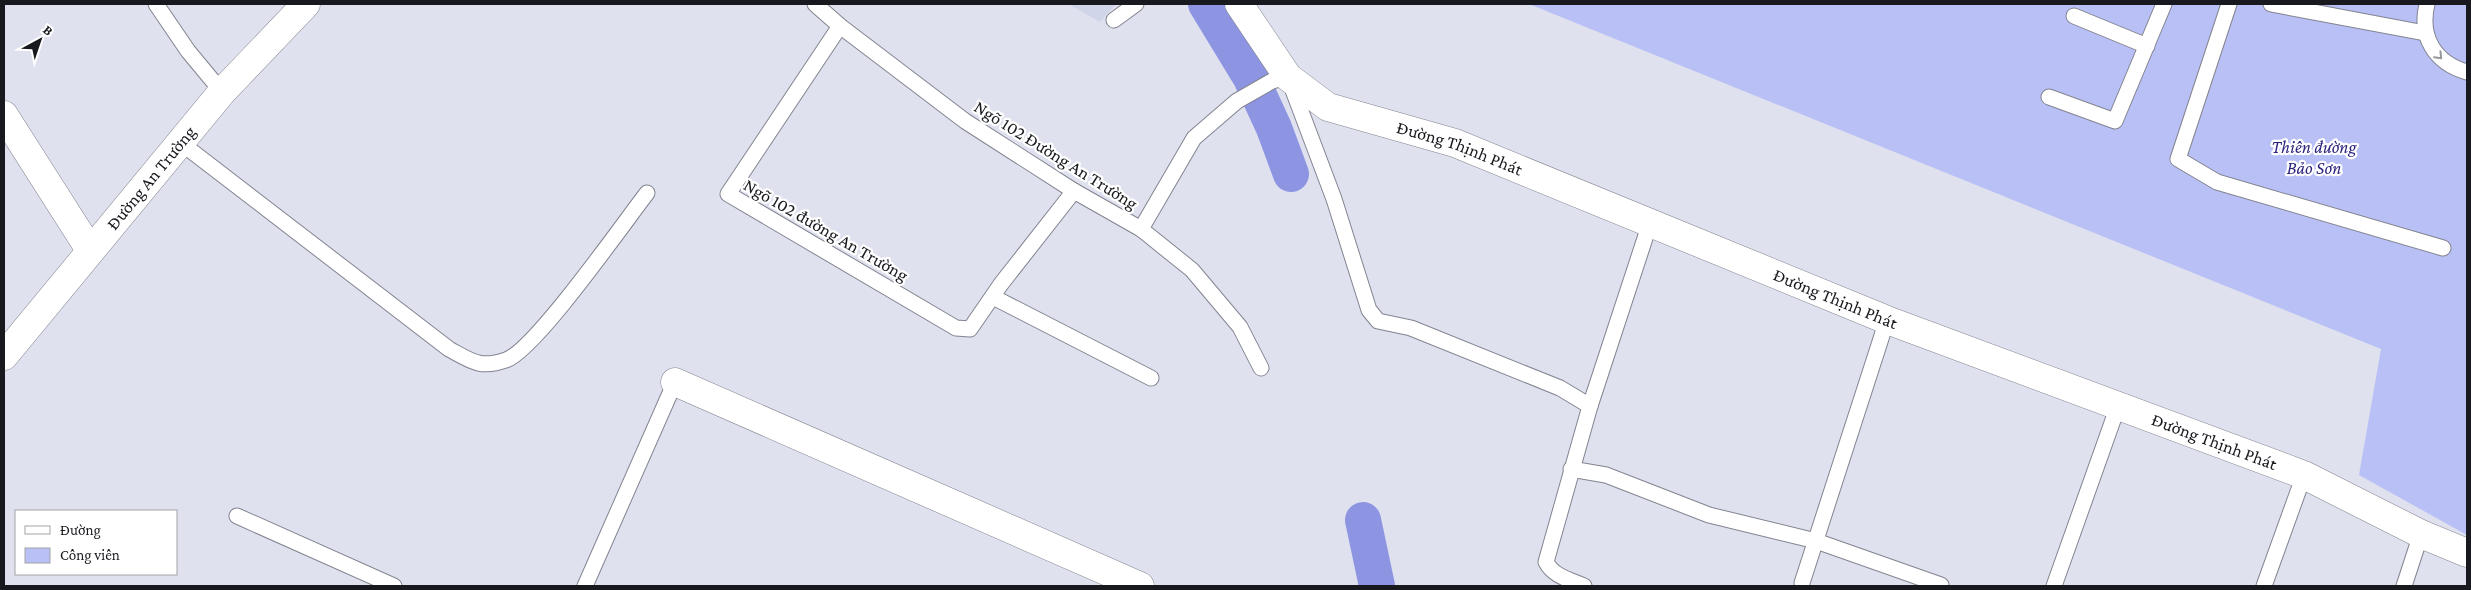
<svg xmlns="http://www.w3.org/2000/svg" width="2471" height="590" font-family="'Crimson Pro',serif">
<rect width="100%" height="100%" fill="#dfe1ee"/>
<polygon fill="#d1d5e9" points="1068,4 1116,4 1100,22"/>
<polygon fill="#b9c0f6" points="1529,4 2467,4 2467,535 2359,475 2381,349"/>
<g fill="none" stroke-linecap="round" stroke-linejoin="round">
<g stroke="#8d95e2" stroke-width="36">
<polyline points="1206,4 1251,78 1274,128 1291,174"/>
<polyline points="1363,520 1377,586"/>
</g>
<defs>
<g id="service">
<polyline points="156,4 188,51 222,92"/>
<polyline points="815,4 840,26 965,121 1074,191 1141,229 1192,270 1240,327 1261,368"/>
<polyline points="2229,4 2178,159 2217,182 2443,248"/>
<polyline points="2271,4 2425,33"/>
<path d="M2427 4C2419 37 2435 63 2467 72"/>
<polyline points="2074,16 2147,46"/>
<polyline points="1114,20 1136,4"/>
<polyline points="840,26 728,194 956,328 970,329 1001,284 1074,191"/>
<polyline points="2049,97 2115,121 2164,4"/>
<path d="M181 143 449 349C471 361 480 369 506 360 535 350 623 224 647 193"/>
<path d="M1141 229 1194 138 1237 101 1272 81 1288 77 1334 199 1369 310 1378 321 1411 328 1560 388 1590 406 1546 562C1553 576 1570 580 1584 586"/>
<polyline points="993,297 1151,378"/>
<polyline points="1590,406 1650,223"/>
<polyline points="1571,469 1606,475 1709,515 1816,541 1941,585"/>
<polyline points="237,516 394,586"/>
<polyline points="1802,583 1887,320"/>
<polyline points="585,586 675,382"/>
<polyline points="2054,586 2118,406"/>
<polyline points="2264,586 2304,475"/>
<polyline points="2404,586 2421,534"/>
</g>
<g id="minor">
<path id="s1" d="M1239 4 1288 77 1328 107 1455 143 1887 320 2304 475 2421 534 2467 553"/>
<polyline points="4,115 90,250"/>
<path id="s2" d="M4 356 222 92 306 4"/>
<polyline points="675,382 1140,586"/>
</g>
</defs>
<use href="#service" stroke="#828490" stroke-width="17"/>
<use href="#minor" stroke="#828490" stroke-width="29"/>
<use href="#service" stroke="#fff" stroke-width="15"/>
<use href="#minor" stroke="#fff" stroke-width="28"/>
</g>
<defs><path id="oneway-chevron" d="M-2-3.5L2.5 0L-2 3.5" fill="none" stroke-width="1.6" stroke-linecap="round" stroke-linejoin="round" transform="scale(1.25)"/></defs>
<use stroke="#97989a" href="#oneway-chevron" transform="translate(2439 56) rotate(46)"/>
<g text-anchor="middle" stroke-width="4.5" stroke-linejoin="round" paint-order="stroke">
<g font-size="18" font-style="italic" fill="#2b247d" stroke="#fff">
<text x="2314" y="153">Thiên đường<tspan x="2314" dy="21">Bảo Sơn</tspan></text>
</g>
<g font-size="18" fill="#18191e" stroke="#fff">
<text dy="6" stroke="none"><textPath href="#s1" startOffset="276">Đường Thịnh Phát</textPath></text>
<text transform="translate(1056 155) rotate(32)" y="6">Ngõ 102 Đường An Trường</text>
<text dy="6" stroke="none"><textPath href="#s2" startOffset="231">Đường An Trường</textPath></text>
<text transform="translate(826 230) rotate(30)" y="6">Ngõ 102 đường An Trường</text>
<text dy="6" stroke="none"><textPath href="#s1" startOffset="681">Đường Thịnh Phát</textPath></text>
<text dy="6" stroke="none"><textPath href="#s1" startOffset="1086">Đường Thịnh Phát</textPath></text>
</g>
</g>
<rect width="2471" height="590" fill="none" stroke="#18191e" stroke-width="10"/>
<rect x="15" y="510" width="162" height="65" fill="#ffffff" stroke="#a3a3a5"/>
<rect x="25" y="526" width="25" height="8" fill="#ffffff" stroke="#a3a3a5"/>
<text x="60" y="535" font-size="15" fill="#18191e">Đường</text>
<rect x="25" y="548" width="25" height="15" fill="#b9c0f6" stroke="#a3a3a5"/>
<text x="60" y="560" font-size="15" fill="#18191e">Công viên</text>
<g transform="translate(40 40) rotate(40)" stroke="#ffffff" stroke-width="4" paint-order="stroke">
<path d="M0-4L9 19L0 12L-9 19Z" fill="#18191e"/>
<text y="-8" font-size="14" font-weight="bold" text-anchor="middle" fill="#18191e">B</text>
</g>
</svg>
